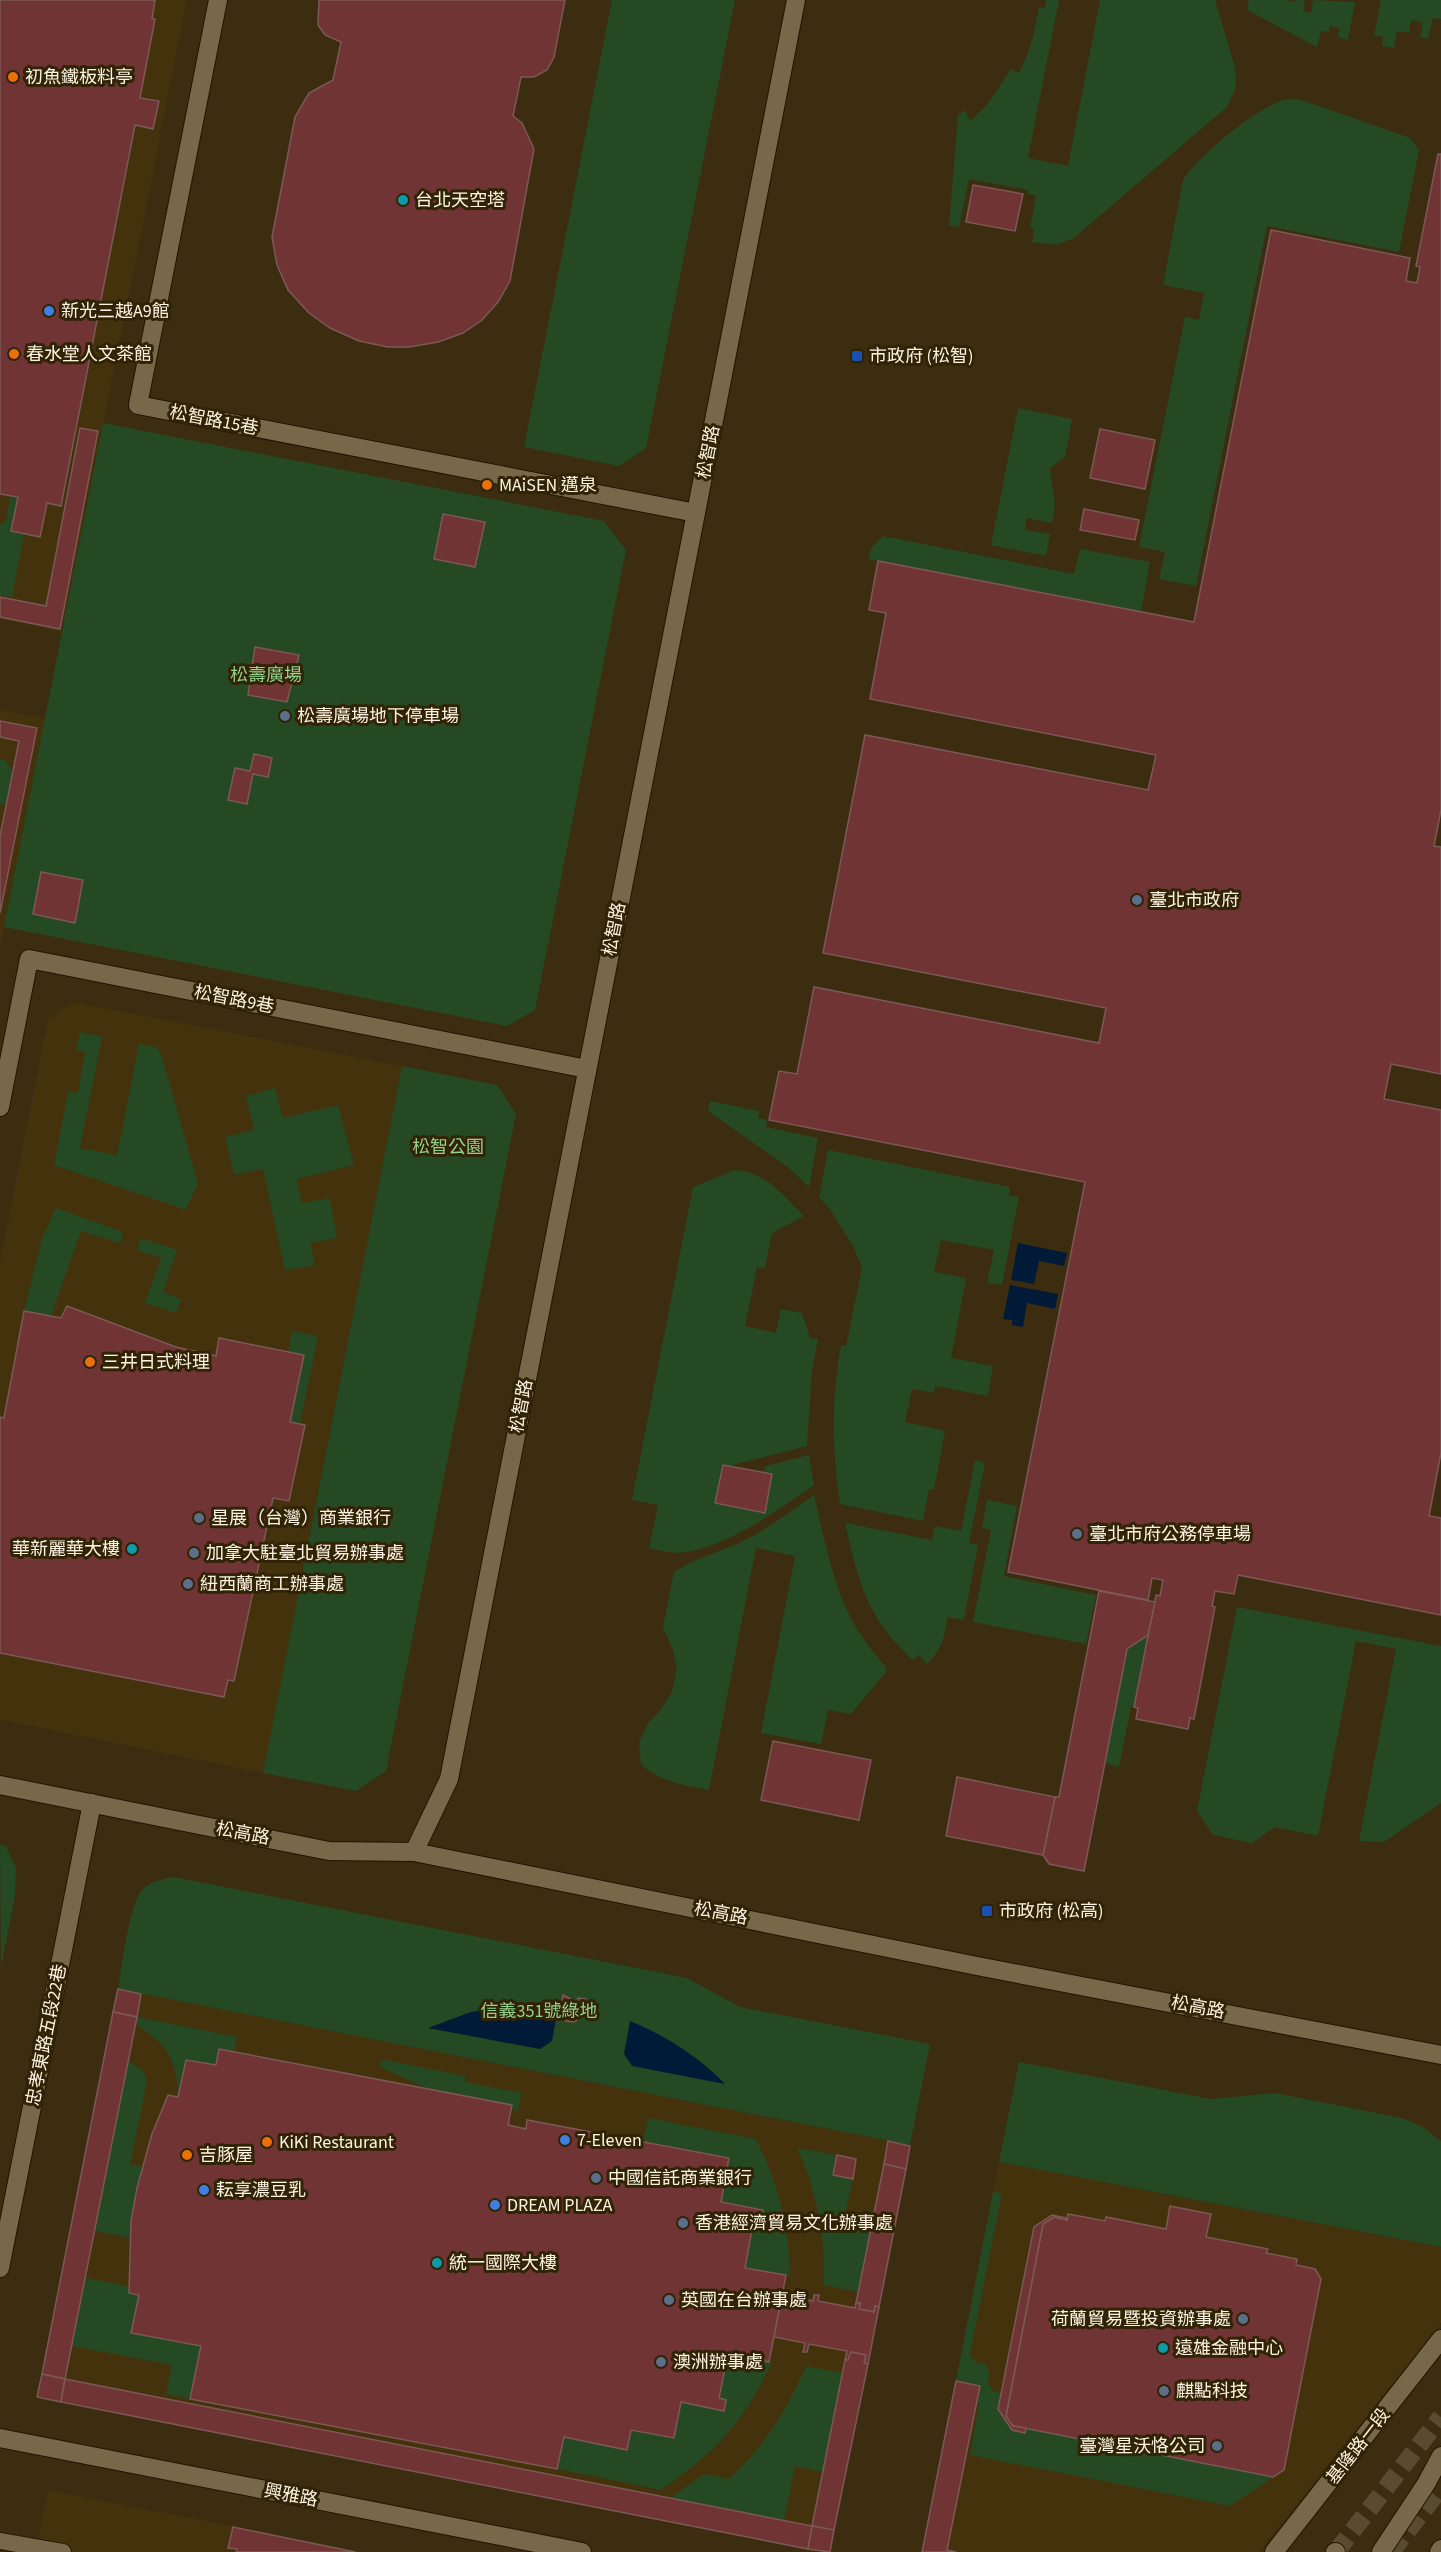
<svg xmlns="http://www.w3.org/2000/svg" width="1441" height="2552" font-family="'Source Sans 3','Noto Sans TC',sans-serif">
<rect width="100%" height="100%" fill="#3c2d11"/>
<g fill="#44320d">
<polygon points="0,0 187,0 62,632 0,619"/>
<polygon points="0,710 45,719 0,947"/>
<polygon points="73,1002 402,1066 263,1773 0,1720 0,1261 48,1019"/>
<polygon points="118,1989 910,2145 830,2552 37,2397"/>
<polygon points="999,2162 1441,2247 1441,2323 1259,2552 922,2552"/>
<polygon points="48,2490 364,2552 36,2552"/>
</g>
<g fill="#254922">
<polygon points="612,0 735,0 646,448 619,466 524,447"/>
<path d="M1046 0H1059L1028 158 1068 166 1100 0H1215L1235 67 1236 88 1227 107 1074 238 1056 245 1032 242 1034 229 1030 228 1036 195 1028 194V190L969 179 959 227 949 226 958 115 965 110 970 121 987 105 1011 69 1019 73C1030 52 1035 31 1039 7L1045 8Z"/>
<polygon points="1249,0 1284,0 1295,2 1295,0 1305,0 1303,11 1311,13 1313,0 1355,2 1348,40 1338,37 1339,28 1330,26 1329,32 1321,31 1317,47 1247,10"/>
<polygon points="1381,0 1441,0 1441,19 1433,18 1428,39 1420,37 1423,23 1411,20 1409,33 1397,31 1394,48 1382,46 1383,37 1374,35"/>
<path d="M1299 99 1410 138 1419 150 1399 252 1267 226 1196 586 1159 579 1165 552 1139 547 1185 317 1199 320 1204 293 1163 285 1183 180C1196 158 1259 105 1285 100 1290 99 1295 99 1299 99Z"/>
<polygon points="1018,408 1072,419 1065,457 1050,468 1055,504 1052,523 1027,518 1025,530 1050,534 1046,556 991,545"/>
<polygon points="103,423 604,521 626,550 535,1010 507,1026 4,927"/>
<polygon points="10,496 18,497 12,531 24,534 12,597 0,595 0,525 6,521"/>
<polygon points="883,536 1074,574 1080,549 1150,562 1141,612 869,559 871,548"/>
<polygon points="0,759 5,760 13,771 6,805 0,804"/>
<polygon points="80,1032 102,1037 80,1148 117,1155 139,1044 157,1047 162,1057 198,1183 186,1210 54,1165 68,1092 78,1093 85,1052 76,1050"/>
<polygon points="402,1066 497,1085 516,1114 386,1771 356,1791 263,1773"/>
<polygon points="275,1088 283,1118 338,1105 354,1165 297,1179 302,1203 330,1198 337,1238 310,1243 315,1265 285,1270 263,1169 234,1175 225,1137 254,1130 246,1096"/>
<polygon points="710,1101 759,1111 758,1118 767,1120 766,1127 818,1138 809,1187 789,1168 708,1111"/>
<path d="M828 1150 1010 1187 1009 1196 1019 1197 1002 1285 987 1283 994 1250 941 1240 934 1272 966 1278 951 1358 993 1366 988 1396 935 1386 934 1393 912 1389 905 1422 945 1431 934 1490 929 1489 923 1521 840 1504C832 1450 831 1399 841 1345L846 1346 862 1268 854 1248 831 1211 819 1197Z"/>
<path d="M735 1170C768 1173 781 1194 804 1216L772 1233 765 1268 757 1267 745 1326 776 1333 781 1309 802 1313 810 1338 818 1339 812 1370 807 1446 729 1466 723 1465 715 1503 765 1513 772 1474 763 1472 766 1466 809 1455 814 1485C778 1510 730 1545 686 1552 674 1554 662 1551 649 1548L658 1505 632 1500 693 1187Z"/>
<polygon points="56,1208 123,1232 120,1243 81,1231 51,1316 24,1311 42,1238"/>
<polygon points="141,1238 177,1250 163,1292 181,1299 176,1313 145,1303 161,1258 137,1250"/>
<polygon points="292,1331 318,1336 300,1424 290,1422 304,1355 288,1352"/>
<path d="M975 1460 985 1463 969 1543 978 1545 964 1620 948 1617C944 1638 943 1648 927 1664L919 1655 912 1660C903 1650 892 1640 884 1628 862 1599 853 1558 845 1523L932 1540 935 1526 961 1531Z"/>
<path d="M814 1495C825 1541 835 1599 863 1638 869 1648 878 1657 886 1667V1672L851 1714 828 1710 821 1744 761 1733 795 1556 756 1548 709 1790C684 1785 659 1782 641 1764L639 1742 648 1723 659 1712 672 1692 677 1668 673 1650 663 1627 674 1572C695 1558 717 1553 739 1543 766 1530 790 1512 814 1495Z"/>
<polygon points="987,1500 1017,1506 1004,1576 1096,1595 1086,1644 973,1622 991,1530 982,1528"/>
<polygon points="1237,1607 1441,1646 1441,1803 1384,1842 1359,1841 1396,1649 1356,1641 1318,1836 1275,1827 1252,1843 1213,1835 1197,1811"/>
<polygon points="1148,1635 1134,1707 1131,1707 1119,1767 1105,1763 1127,1649"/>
<polygon points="0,1845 6,1846 16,1868 15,1896 1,1967"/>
<path d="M174 1877 687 1978 740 2007 930 2044 910 2145 118 1989C122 1968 129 1902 143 1889 151 1881 164 1879 174 1877Z"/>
<path d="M137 2017 237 2037 234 2052 219 2049 216 2065 186 2060 178 2097C177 2059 168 2045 135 2024Z"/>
<polygon points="381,2059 465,2076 465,2082 522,2093 518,2111 511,2109 512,2105 428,2089 380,2067"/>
<polygon points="128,2060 144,2072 147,2082 130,2164 142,2166 130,2238 95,2231"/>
<polygon points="1019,2062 1211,2099 1275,2093 1402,2118 1423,2127 1441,2141 1441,2247 999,2162"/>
<path d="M648 2118 756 2139C779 2186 789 2224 790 2276L745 2268 754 2218 762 2219 763 2210 721 2202 729 2158 643 2141Z"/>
<path d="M797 2148 837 2155 833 2175 853 2179 844 2219 872 2224 859 2292 823 2285C827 2239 816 2189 797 2148Z"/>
<polygon points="993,2192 1002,2193 970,2355 975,2362 985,2364 990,2372 988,2383 993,2391 1001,2393 998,2409 1012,2430 1025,2433 1026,2428 1273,2477 1230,2506 970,2455 979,2403 977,2403 980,2386 956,2381"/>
<polygon points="86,2278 129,2286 129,2293 139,2295 132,2333 201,2346 190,2399 166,2394 172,2365 72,2346"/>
<path d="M728 2354 772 2362C746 2420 713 2455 661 2490L557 2469 564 2437 626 2450 631 2430 674 2438 681 2402 724 2411 726 2400 719 2398Z"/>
<path d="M806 2366 842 2373 823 2472 795 2466 784 2520 670 2498 704 2474 729 2479C764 2447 787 2409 806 2366Z"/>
</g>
<g fill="#001a37">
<polygon points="1018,1243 1067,1253 1064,1266 1039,1261 1034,1284 1011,1280"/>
<polygon points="1010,1285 1058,1294 1055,1309 1027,1303 1023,1327 1012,1325 1012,1320 1003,1319"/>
<polygon points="509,2006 558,2007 552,2041 540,2049 428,2028 471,2012"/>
<path d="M630 2021C666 2036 698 2056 725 2084L632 2066 624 2054Z"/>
</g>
<g fill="#6f3433" stroke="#7c5856" stroke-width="1.5">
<polygon points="0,0 155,0 152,19 155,19 140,98 159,101 153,129 135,125 61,506 47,503 40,537 11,531 18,497 0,494"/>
<polygon points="319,0 565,0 554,57 547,70 534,77 521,77 513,116 522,123 534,149 510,281 498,302 482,320 463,333 438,342 409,347 388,347 359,341 330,328 309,313 288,290 277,265 272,237 295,117 309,93 333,80 341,42 325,35 318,25"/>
<polygon points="1438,154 1441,154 1441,810 1434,846 1441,847 1441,1074 1391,1064 1384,1099 1441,1110 1441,1453 1429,1516 1441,1518 1441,1615 1238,1575 1234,1594 1215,1591 1212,1606 1215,1607 1194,1719 1190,1718 1188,1729 1136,1719 1138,1708 1134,1707 1156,1595 1160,1596 1163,1580 1152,1578 1148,1600 1008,1572 1085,1182 769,1120 779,1071 797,1074 814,987 1099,1043 1106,1008 823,953 865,735 1148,790 1156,755 870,699 886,613 869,610 878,561 1194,622 1271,230 1410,258 1406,281 1417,283 1420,267 1416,266"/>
<polygon points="973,185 1023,194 1015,231 966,222"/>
<polygon points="80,428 98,431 60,629 0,617 0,597 46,606"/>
<polygon points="1100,429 1155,440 1145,489 1090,478"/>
<polygon points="1084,509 1139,520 1135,540 1080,530"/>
<polygon points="443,514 485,522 475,567 434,559"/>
<polygon points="255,647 299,655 287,702 248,695"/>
<polygon points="0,721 37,728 0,913 0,836 19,741 0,737"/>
<polygon points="254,754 272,758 268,777 253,774 247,804 228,800 235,768 250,771"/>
<polygon points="41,872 83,880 75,923 33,914"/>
<polygon points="67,1306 176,1347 216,1356 219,1338 304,1355 290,1422 305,1425 289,1501 273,1498 234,1681 228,1680 224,1697 0,1653 0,1417 4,1418 24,1311 61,1318"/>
<polygon points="723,1465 772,1474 765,1513 715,1503"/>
<polygon points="1099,1591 1155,1602 1148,1635 1127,1649 1084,1871 1049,1864 1043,1855 1055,1797 1059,1797"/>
<polygon points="773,1741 871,1760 859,1820 761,1800"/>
<polygon points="957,1777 1055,1797 1043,1855 946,1836"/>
<polygon points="118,1989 141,1994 137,2017 113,2012"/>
<polygon points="563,1995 577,2002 578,1998 586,1999 582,2016 574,2022 566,2021 560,2012"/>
<polygon points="113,2012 137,2017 65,2379 42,2374"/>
<polygon points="219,2049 512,2105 508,2125 526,2129 527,2120 729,2158 721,2202 763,2210 762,2219 754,2218 745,2268 786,2275 769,2362 728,2354 719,2398 726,2400 724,2411 681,2402 674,2438 631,2430 627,2450 564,2437 557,2469 190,2399 201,2346 131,2333 139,2295 129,2293 131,2221 137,2188 152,2134 168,2095 178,2097 186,2060 216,2065"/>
<polygon points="888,2141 910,2146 906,2169 884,2164"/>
<polygon points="837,2155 856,2159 853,2179 833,2175"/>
<polygon points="884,2164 906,2169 879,2307 875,2306 874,2312 859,2309 860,2303 856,2303"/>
<polygon points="1170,2206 1211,2214 1206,2237 1268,2249 1266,2253 1297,2259 1296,2265 1315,2269 1321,2279 1284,2470 1273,2477 1013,2426 1006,2416 1043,2224 1054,2217 1067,2220 1068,2214 1105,2221 1106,2217 1166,2229"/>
<polygon points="1052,2215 1067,2218 1067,2220 1054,2217 1043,2224 1006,2416 1013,2426 1026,2428 1025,2433 1012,2430 998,2409 1034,2227"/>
<polygon points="782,2295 813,2301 814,2295 819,2295 818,2301 855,2308 856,2303 860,2303 859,2309 874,2312 875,2306 879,2307 868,2364 864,2363 866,2355 851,2352 848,2360 845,2360 847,2351 809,2344 807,2352 803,2352 805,2343 774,2337"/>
<polygon points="851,2352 866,2355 864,2363 868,2364 834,2530 812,2526 845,2360 848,2360"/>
<polygon points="42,2374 65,2379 61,2402 37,2397"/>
<polygon points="65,2379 812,2526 808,2549 61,2402"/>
<polygon points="956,2381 980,2386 947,2550 956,2552 922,2552"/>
<polygon points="812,2526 834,2530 830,2552 808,2549"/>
<polygon points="233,2527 355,2552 236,2552 237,2549 228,2548"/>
</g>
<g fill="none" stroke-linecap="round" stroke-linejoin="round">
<polyline stroke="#594b30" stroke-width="18" stroke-dasharray="18 9" stroke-linecap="butt" points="1336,2552 1441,2417"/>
<polyline stroke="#594b30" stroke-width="18" stroke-dasharray="18 9" stroke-linecap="butt" points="1391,2552 1441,2488"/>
<defs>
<polyline id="lane" points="0,2541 63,2552"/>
<g id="street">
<polyline points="218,0 138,405 696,513"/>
<polyline points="0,1107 29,959 587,1069"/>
<polyline points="0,2438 582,2552"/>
</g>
<g id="secondary">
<polyline points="0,1785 329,1851 414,1852 977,1966 1441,2055"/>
<polyline points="414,1852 449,1779 796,0"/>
<polyline points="0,2268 92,1803"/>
<polyline points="1274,2552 1441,2339"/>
<polyline points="1335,2552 1336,2552"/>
<polyline points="1381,2552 1426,2484 1441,2456"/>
<polyline points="1439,2552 1441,2549"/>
</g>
</defs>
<use href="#lane" stroke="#221500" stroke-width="18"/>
<use href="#street" stroke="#221500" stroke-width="20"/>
<use href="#secondary" stroke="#221500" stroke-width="20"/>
<use href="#lane" stroke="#78684a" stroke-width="16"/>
<use href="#street" stroke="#78684a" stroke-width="18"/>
<use href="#secondary" stroke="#78684a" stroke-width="18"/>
</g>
<g fill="#e8710a" stroke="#312306" stroke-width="2">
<circle cx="13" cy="77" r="6"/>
<circle cx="14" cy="354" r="6"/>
<circle cx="487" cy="485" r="6"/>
<circle cx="90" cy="1362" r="6"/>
<circle cx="267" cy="2142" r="6"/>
<circle cx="187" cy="2155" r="6"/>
</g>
<g fill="#0f9aa8" stroke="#312306" stroke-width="2">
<circle cx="403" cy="200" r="6"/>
<circle cx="132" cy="1549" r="6"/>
<circle cx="437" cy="2263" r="6"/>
<circle cx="1163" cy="2348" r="6"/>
</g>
<g fill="#3f7fe0" stroke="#312306" stroke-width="2">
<circle cx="49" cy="311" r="6"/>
<circle cx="565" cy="2140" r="6"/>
<circle cx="204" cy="2190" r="6"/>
<circle cx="495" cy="2205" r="6"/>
</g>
<g fill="#1a4fb4" stroke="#312306" stroke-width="2">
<rect x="851" y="350" width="12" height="12" rx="3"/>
<rect x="981" y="1905" width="12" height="12" rx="3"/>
</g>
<g fill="#5c6f8a" stroke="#312306" stroke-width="2">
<circle cx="285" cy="716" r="6"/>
<circle cx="1137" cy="900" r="6"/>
<circle cx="199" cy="1518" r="6"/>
<circle cx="1077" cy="1534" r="6"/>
<circle cx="194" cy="1553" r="6"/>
<circle cx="188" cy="1584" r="6"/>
<circle cx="596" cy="2178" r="6"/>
<circle cx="683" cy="2223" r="6"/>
<circle cx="669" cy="2300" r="6"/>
<circle cx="1243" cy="2319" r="6"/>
<circle cx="661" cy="2362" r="6"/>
<circle cx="1164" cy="2391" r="6"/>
<circle cx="1217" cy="2446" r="6"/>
</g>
<g text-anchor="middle" stroke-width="6" stroke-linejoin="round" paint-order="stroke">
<g font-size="18" fill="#fcf3e2" stroke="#312306" text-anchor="start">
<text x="25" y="83">初魚鐵板料亭</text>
<text x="415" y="206">台北天空塔</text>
<text x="61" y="317">新光三越A9館</text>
<text x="26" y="360">春水堂人文茶館</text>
<text x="869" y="362">市政府 (松智)</text>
<text x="499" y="491">MAiSEN 邁泉</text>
<text x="297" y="722">松壽廣場地下停車場</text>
<text x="1149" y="906">臺北市政府</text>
<text x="102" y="1368">三井日式料理</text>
<text x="211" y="1524">星展（台灣）商業銀行</text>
<text x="1089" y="1540">臺北市府公務停車場</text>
<text x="120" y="1555" text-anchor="end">華新麗華大樓</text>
<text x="206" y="1559">加拿大駐臺北貿易辦事處</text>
<text x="200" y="1590">紐西蘭商工辦事處</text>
<text x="999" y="1917">市政府 (松高)</text>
<text x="577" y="2146">7-Eleven</text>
<text x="279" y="2148">KiKi Restaurant</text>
<text x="199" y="2161">吉豚屋</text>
<text x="608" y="2184">中國信託商業銀行</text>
<text x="216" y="2196">耘享濃豆乳</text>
<text x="507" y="2211">DREAM PLAZA</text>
<text x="695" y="2229">香港經濟貿易文化辦事處</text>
<text x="449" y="2269">統一國際大樓</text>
<text x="681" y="2306">英國在台辦事處</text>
<text x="1231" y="2325" text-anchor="end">荷蘭貿易暨投資辦事處</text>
<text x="1175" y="2354">遠雄金融中心</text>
<text x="673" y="2368">澳洲辦事處</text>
<text x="1176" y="2397">麒點科技</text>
<text x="1205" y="2452" text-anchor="end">臺灣星沃恪公司</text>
</g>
<g font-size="18" fill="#fcf3e2" stroke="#312306">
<text transform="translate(214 420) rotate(11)" y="6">松智路15巷</text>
<text transform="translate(708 452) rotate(-79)" y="6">松智路</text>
<text transform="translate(614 929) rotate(-79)" y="6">松智路</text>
<text transform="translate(234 999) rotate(11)" y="6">松智路9巷</text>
<text transform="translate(521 1406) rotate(-79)" y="6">松智路</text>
<text transform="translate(243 1833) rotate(11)" y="6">松高路</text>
<text transform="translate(721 1913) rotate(11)" y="6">松高路</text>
<text transform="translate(1198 2007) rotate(11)" y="6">松高路</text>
<text transform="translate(46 2035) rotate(-79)" y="6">忠孝東路五段22巷</text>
<text transform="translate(1358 2446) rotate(-52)" y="6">基隆路一段</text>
<text transform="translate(291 2495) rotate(11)" y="6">興雅路</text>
</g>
<g font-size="18" fill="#95d28e" stroke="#312306">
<text x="266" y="681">松壽廣場</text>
<text x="448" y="1153">松智公園</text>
<text x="539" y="2017">信義351號綠地</text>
</g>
</g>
</svg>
